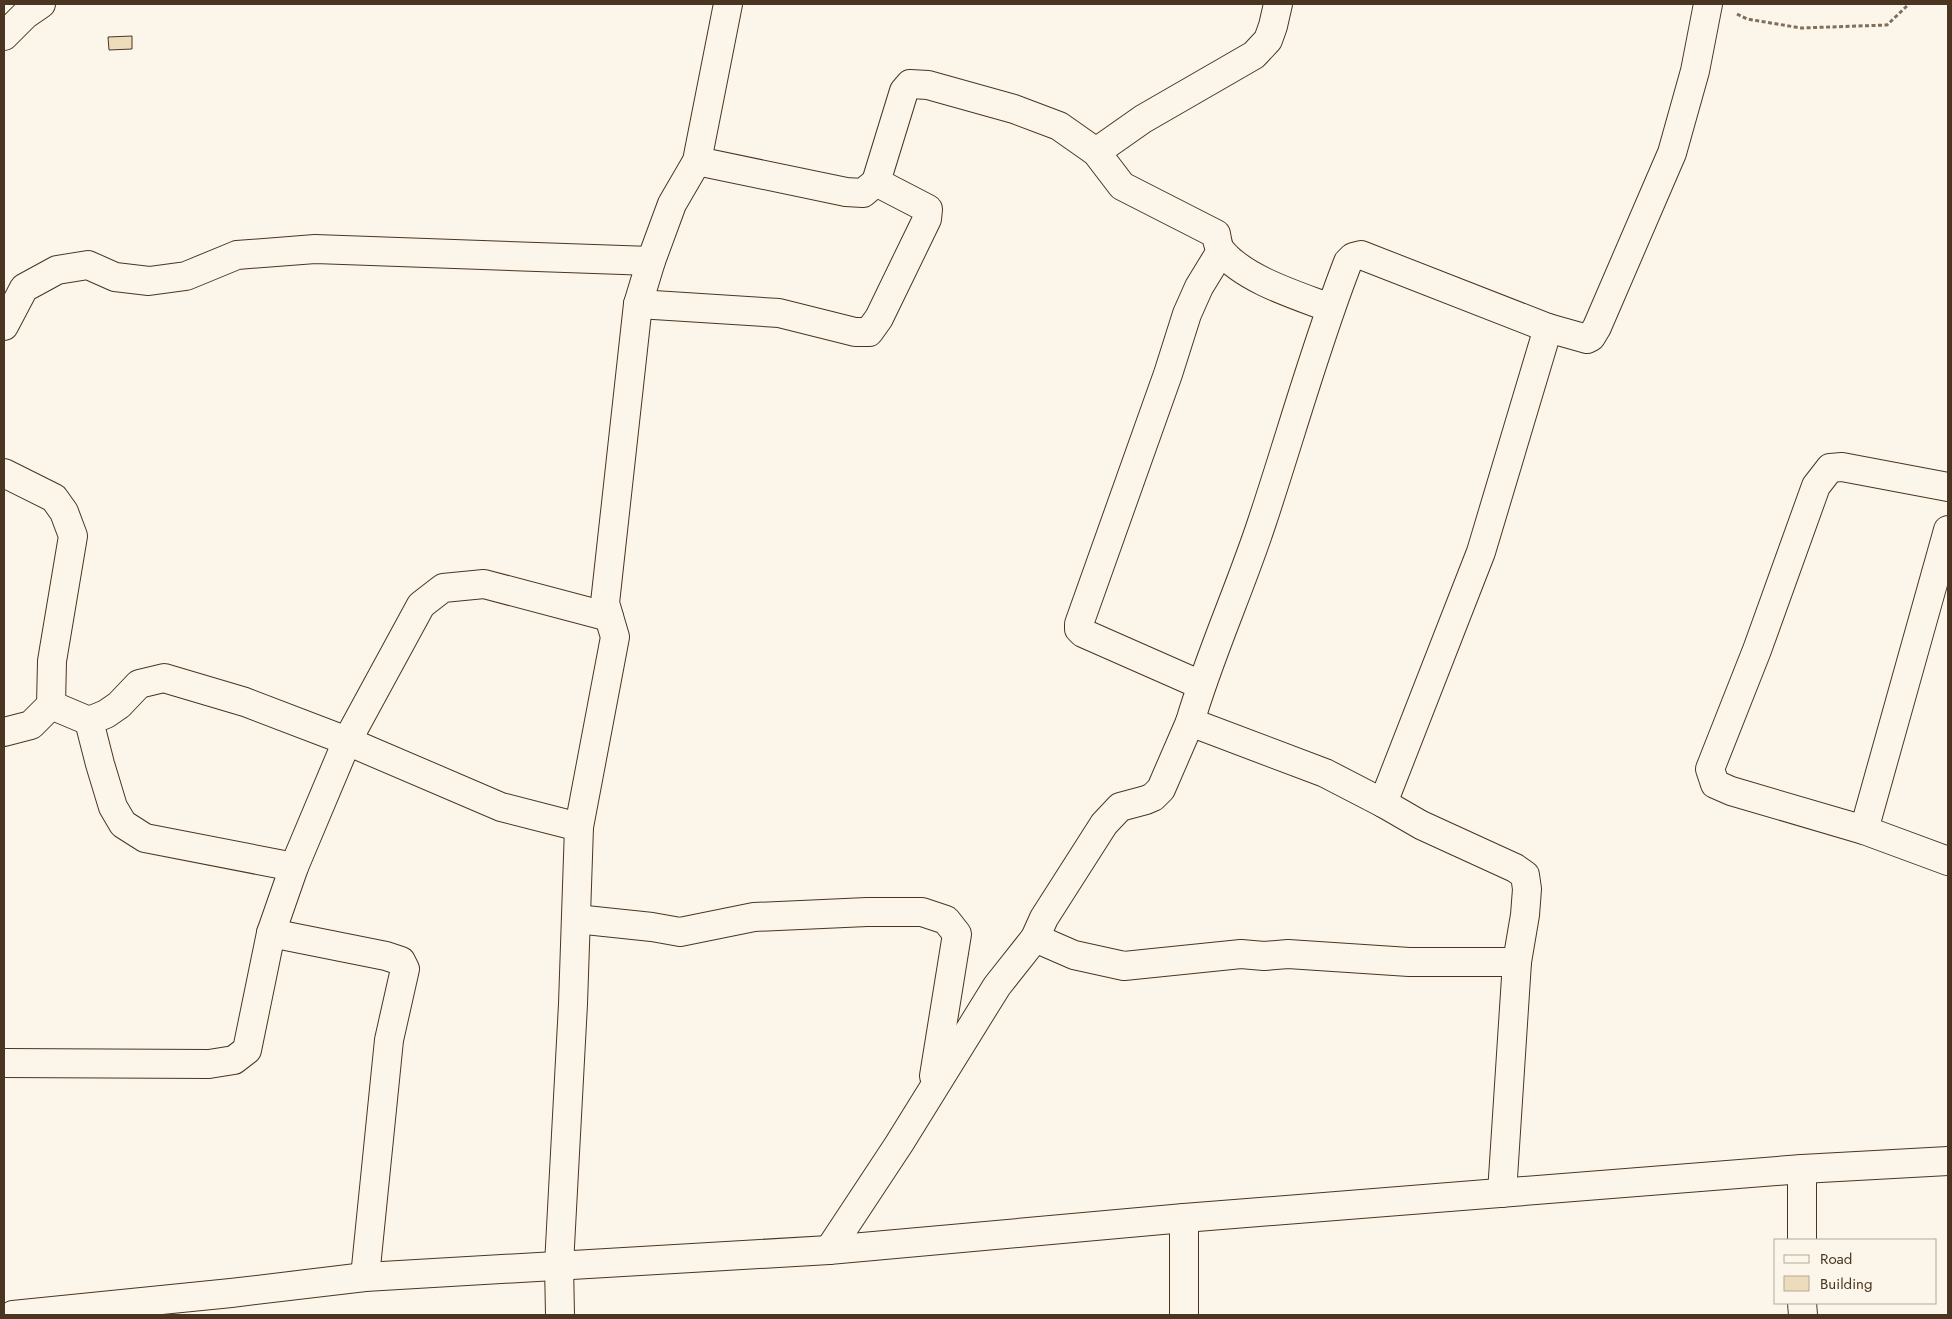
<svg xmlns="http://www.w3.org/2000/svg" width="1952" height="1319" font-family="Jost,sans-serif">
<rect width="100%" height="100%" fill="#fbf6e9"/>
<polygon fill="#ecdcbc" stroke="#4a3520" points="132,36 132,49 109,50 108,37"/>
<g fill="none" stroke-linecap="round" stroke-linejoin="round">
<defs>
<g id="minor">
<polyline points="4,36 25,15 41,4"/>
<polyline points="1096,152 1143,119 1254,55 1268,40 1273,26 1278,4"/>
<path d="M697 161 846 192 863 193 876 182 904 91 910 84 928 85 1014 109 1059 126 1096 152 1122 186 1216 234C1217 239 1218 248 1222 252 1246 280 1296 295 1330 308"/>
<polyline points="638,304 779,313 855,332 869,332 879,318 927,219 928,209 876,182"/>
<polyline points="4,326 24,288 57,270 88,265 115,277 149,281 186,276 237,255 315,249 651,261"/>
<polyline points="4,473 54,498 64,512 73,536 52,661 51,705 31,725 4,732"/>
<polyline points="1948,487 1842,467 1830,468 1816,486 1757,650 1710,769 1715,784 1731,791 1864,830 1948,861"/>
<polyline points="1201,685 1083,633 1079,629 1079,624 1168,374 1187,314 1199,287 1221,251"/>
<polyline points="51,705 89,721 106,714 119,705 139,684 164,678 245,702 347,741 501,807 579,827"/>
<polyline points="89,721 100,764 113,807 123,824 145,838 294,867"/>
<path d="M1190 722C1210 654 1240 589 1262 522 1291 435 1315 347 1348 262L1353 257 1361 255 1548 328"/>
<polyline points="1383,803 1421,825 1515,868 1525,875 1527,889 1525,915 1517,962 1502,1193"/>
<polyline points="1864,830 1948,530"/>
<polyline points="576,919 652,927 680,932 754,917 867,912 922,912 946,920 957,934 934,1076"/>
<polyline points="271,933 386,956 401,961 405,969 389,1040 365,1277"/>
<polyline points="1035,938 1074,955 1124,966 1241,954 1264,956 1288,954 1409,962 1517,962"/>
<polyline points="4,1063 209,1064 234,1060 247,1050 271,933 294,867 347,741 421,605 443,588 484,584 609,617"/>
<polyline points="1802,1169 1802,1240"/>
<polyline points="829,1250 899,1144 997,986 1035,938 1044,918 1104,824 1120,807 1146,800 1153,797 1161,789 1190,722 1325,773 1383,803 1481,552 1548,328 1587,339 1591,337 1597,327 1672,153 1695,71 1708,4"/>
<polyline points="1802,1303 1803,1315"/>
<polyline points="13,1315 231,1293 365,1277 829,1250 1184,1218 1802,1169 1948,1161"/>
<polyline points="560,1315 559,1265 573,1004 579,827 615,637 605,603 638,304 651,261 672,204 697,161 728,4"/>
<polyline points="1184,1315 1184,1218"/>
</g>
</defs>
<use href="#minor" stroke="#4a3520" stroke-width="30"/>
<polyline stroke="#7f6f5c" stroke-width="3" stroke-dasharray="4 2.5" stroke-linecap="butt" points="1737,14 1747,19 1801,28 1887,25 1909,4"/>
<use href="#minor" stroke="#fbf6e9" stroke-width="28"/>
</g>
<rect width="1952" height="1319" fill="none" stroke="#4a3520" stroke-width="10"/>
<rect x="1774" y="1239" width="162" height="65" fill="#fbf6e9" stroke="#b4a999"/>
<rect x="1784" y="1255" width="25" height="8" fill="#fbf6e9" stroke="#b4a999"/>
<text x="1820" y="1264" font-size="15" fill="#4a3520">Road</text>
<rect x="1784" y="1276" width="25" height="15" fill="#ecdcbc" stroke="#b4a999"/>
<text x="1820" y="1289" font-size="15" fill="#4a3520">Building</text>
</svg>
